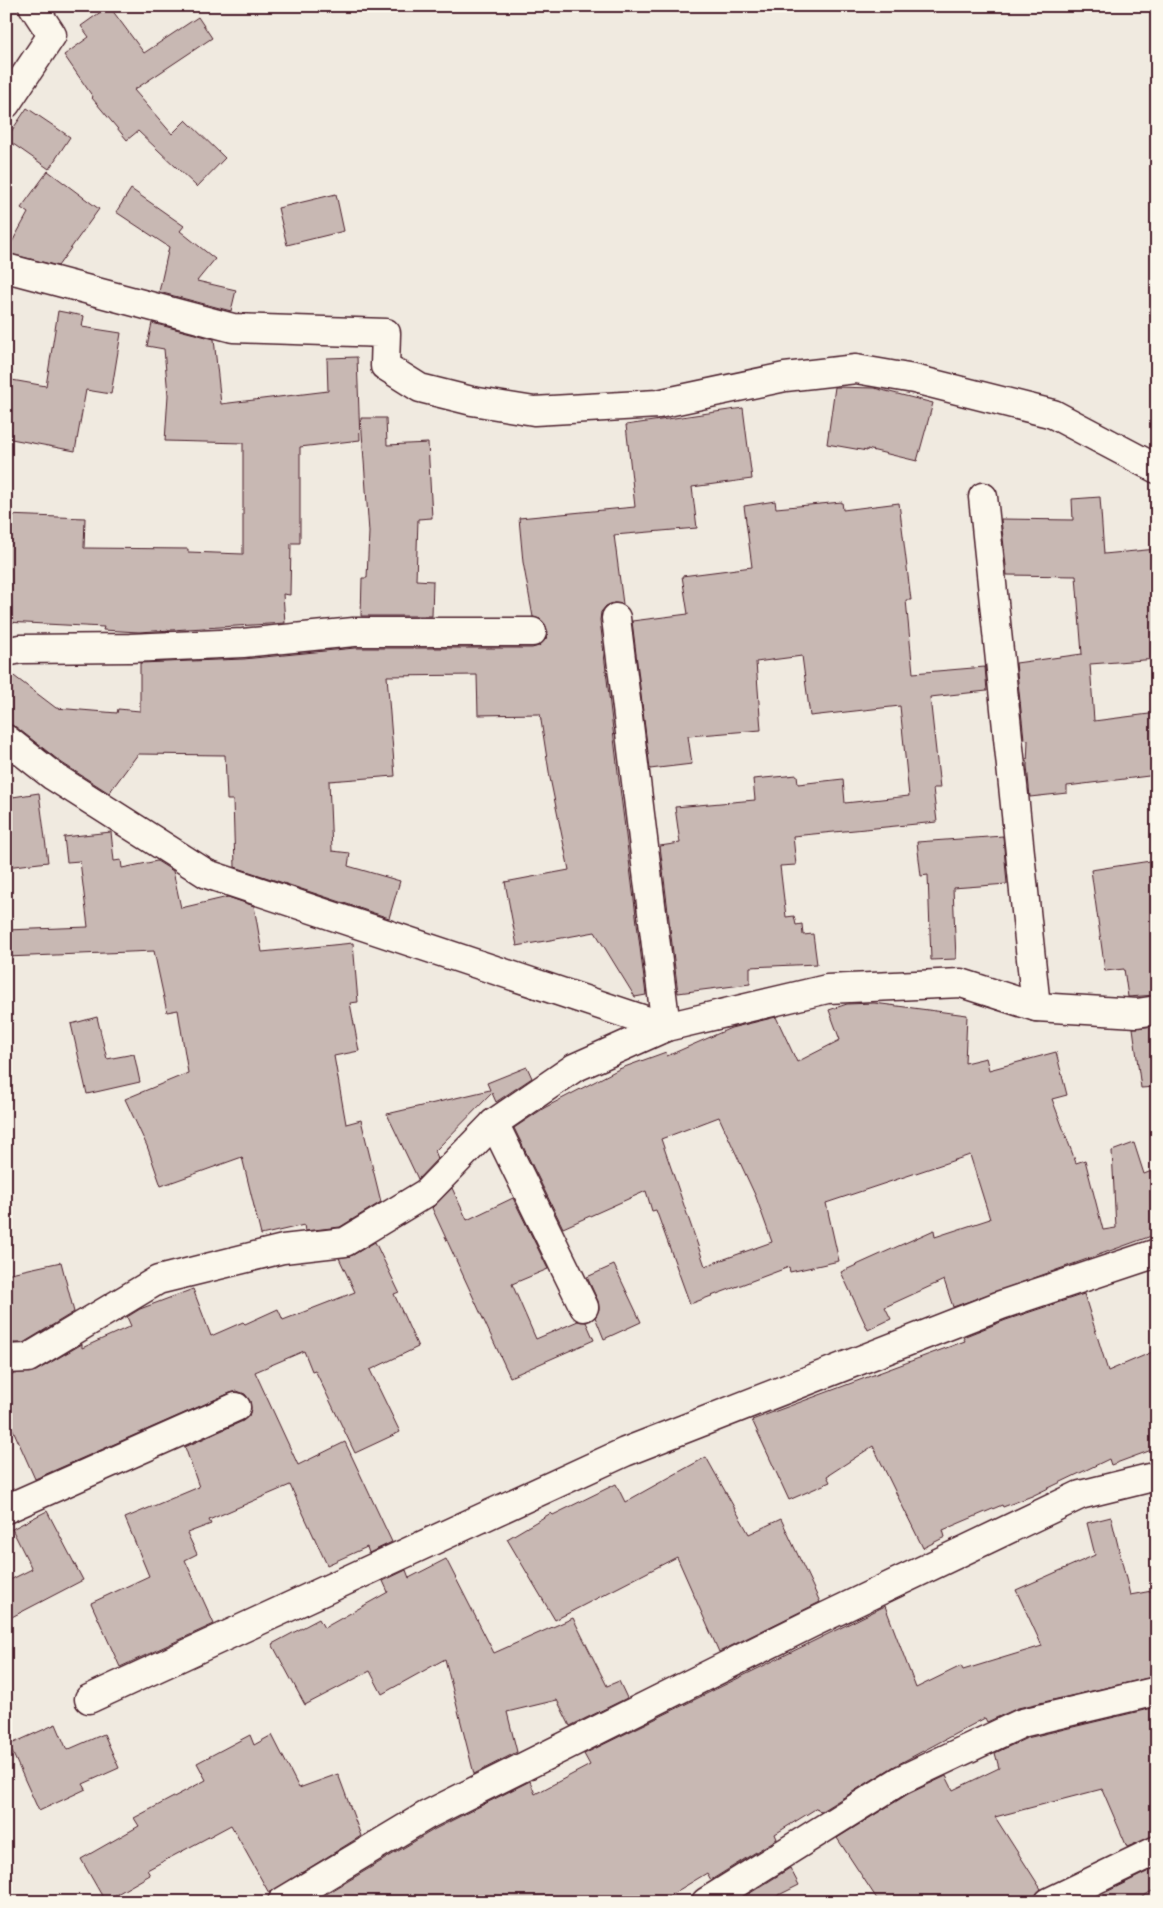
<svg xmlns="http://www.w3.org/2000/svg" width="1163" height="1908" font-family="'Architects Daughter',sans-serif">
<rect width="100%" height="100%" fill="#f0eae0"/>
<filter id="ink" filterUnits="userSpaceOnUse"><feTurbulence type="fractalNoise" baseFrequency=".02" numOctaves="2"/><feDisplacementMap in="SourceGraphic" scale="10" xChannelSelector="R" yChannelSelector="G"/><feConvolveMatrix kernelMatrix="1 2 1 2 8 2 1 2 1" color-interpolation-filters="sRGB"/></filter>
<g filter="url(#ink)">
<g fill="#c8b8b3" stroke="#4a1f2b" fill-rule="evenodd">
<polygon points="109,6 144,53 198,17 212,38 134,90 172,134 186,120 225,158 197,187 138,131 127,140 92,98 93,97 64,55 89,37 81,26"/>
<polygon points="27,108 70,137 49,169 6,139"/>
<polygon points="48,171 99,209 58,266 6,253 28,213 21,208"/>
<polygon points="131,189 184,226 180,231 215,259 197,281 236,290 231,311 159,292 169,247 116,212"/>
<polygon points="336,194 344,231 287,245 278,208"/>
<polygon points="58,311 84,316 82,327 121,333 111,394 86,390 75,451 6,438 6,379 46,386"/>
<polygon points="152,323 214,339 221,404 328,391 327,358 357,357 360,440 300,447 300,543 291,543 290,595 283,594 285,623 139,632 103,630 104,627 6,622 6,515 85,518 84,548 188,549 188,552 243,554 243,443 165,441 168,395 164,349 147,346"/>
<polygon points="835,387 874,388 933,403 917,461 867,449 867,451 827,444"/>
<polygon points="743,408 752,479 692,487 697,528 614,535 623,604 614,603 606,606 601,612 600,620 618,772 646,995 635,997 595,932 517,946 505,882 569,870 550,778 540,714 478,715 477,675 387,676 395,776 329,781 332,851 350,853 348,866 400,881 389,918 235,867 233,800 227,800 225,755 138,754 109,793 62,763 16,727 6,724 6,670 56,708 117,713 118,709 140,711 140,663 244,659 355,648 532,648 539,646 546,639 548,632 545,624 540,619 533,617 523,562 519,518 635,507 626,425"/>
<polygon points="361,418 386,418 387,445 428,443 432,518 418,519 416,580 433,581 432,616 361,616 362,578 367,578 369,532"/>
<polygon points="1100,497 1104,554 1157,549 1157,659 1090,664 1094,721 1157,713 1157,775 1067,786 1067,793 1030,797 1027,766 1028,740 1024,739 1016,663 1082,654 1076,576 1007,575 1001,519 1073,520 1072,499"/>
<polygon points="775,501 776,508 842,502 843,510 899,503 911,600 906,600 913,673 985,667 987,691 930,697 940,788 933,788 937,822 793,836 796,865 780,866 786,917 794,916 796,925 802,924 803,935 813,934 817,964 750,967 750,984 678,993 660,846 680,843 675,807 755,800 753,779 797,775 798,784 843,779 845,803 909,796 900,706 810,716 802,656 756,662 761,730 688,736 692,764 650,769 632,621 688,614 682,576 752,567 744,506"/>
<polygon points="39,793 48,862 6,867 6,798"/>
<polygon points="111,832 114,861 121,860 122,868 157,861 173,871 181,908 228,897 254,906 262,952 353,943 358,1002 350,1003 359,1051 334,1056 346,1124 361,1120 381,1202 340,1227 305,1231 304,1225 261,1235 242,1157 161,1186 147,1146 125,1099 188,1073 178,1010 167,1012 154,951 6,957 6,930 88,927 80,861 67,862 64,837"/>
<polygon points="1003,836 1007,884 953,888 956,959 931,960 928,875 921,876 917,842"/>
<polygon points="1157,860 1157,995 1128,997 1124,969 1105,971 1091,870"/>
<path d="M874 1003 967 1015 965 1063 986 1058 989 1070 1056 1052 1067 1095 1052 1099 1076 1163 1085 1160 1103 1230 1116 1228 1112 1151 1134 1143 1144 1174 1157 1169V1234L953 1307 944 1280 885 1307 891 1319 868 1330 841 1272 934 1230 935 1237 990 1219 970 1155 826 1203 839 1261 790 1272 789 1267 690 1304 656 1210 652 1211 646 1191 563 1228 514 1128 544 1108 619 1069 666 1052 667 1056 731 1028 776 1017 797 1062 840 1040 829 1010 847 1004ZM719 1117 756 1197 772 1242 705 1266 661 1139Z"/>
<polygon points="97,1017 107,1059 134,1054 140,1082 87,1094 71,1024"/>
<polygon points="1157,1026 1157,1087 1141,1088 1133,1028"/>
<polygon points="527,1067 532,1078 496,1102 492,1093 435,1151 438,1158 418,1179 387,1114 490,1090 487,1083"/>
<polygon points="452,1188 467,1220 513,1198 548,1269 512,1284 536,1339 578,1321 586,1322 594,1340 510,1377 432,1208"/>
<polygon points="375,1242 399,1292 394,1294 418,1347 370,1370 400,1432 355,1453 315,1370 312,1371 304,1351 255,1372 298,1465 345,1442 392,1542 369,1553 367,1547 327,1565 290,1485 209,1520 211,1524 187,1533 197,1554 185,1560 214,1624 120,1667 91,1603 149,1576 125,1518 199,1487 185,1447 243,1421 249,1416 251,1409 250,1401 245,1394 237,1391 230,1393 35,1479 6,1414 6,1375 36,1371 82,1344 82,1348 131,1326 127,1317 140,1309 193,1289 211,1336 243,1322 245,1324 278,1309 283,1320 355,1292 339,1258 353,1255"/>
<polygon points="61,1262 74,1312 23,1343 6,1343 6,1274"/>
<polygon points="614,1265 641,1322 604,1339 595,1317 599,1309 598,1301 587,1277"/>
<polygon points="1084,1294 1108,1371 1157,1350 1157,1448 1111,1465 1109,1459 1032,1496 1003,1507 1002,1505 943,1530 945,1537 923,1548 873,1446 827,1476 830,1482 789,1500 752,1420 965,1341 963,1337 1006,1320"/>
<polygon points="706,1457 749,1534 781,1519 820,1602 719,1652 677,1557 555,1620 507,1539 551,1513 553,1515 616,1484 625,1502"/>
<polygon points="47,1511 83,1580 6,1620 6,1582 32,1569 12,1529"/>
<polygon points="1111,1517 1130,1595 1157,1590 1157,1676 1018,1708 987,1722 985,1718 893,1767 820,1812 817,1808 775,1834 777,1839 711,1880 707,1873 659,1902 313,1902 435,1829 530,1781 535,1794 590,1765 584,1754 885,1606 916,1688 961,1666 963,1670 1042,1646 1016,1590 1095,1555 1087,1523"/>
<polygon points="446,1559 494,1653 573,1618 607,1686 619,1681 627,1698 570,1726 557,1700 507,1712 517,1752 474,1774 445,1659 382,1694 370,1671 305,1705 272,1644 319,1619 324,1628 388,1592 383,1581 406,1570 409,1578"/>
<polygon points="1157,1707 1157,1835 1127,1847 1102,1789 995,1817 1041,1889 1036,1894 1034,1902 879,1902 837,1838 908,1794 946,1776 953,1790 999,1768 995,1753 1027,1738"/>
<polygon points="56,1724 67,1750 104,1734 119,1768 83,1784 86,1789 39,1811 9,1745"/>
<polygon points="250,1735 254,1745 272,1735 299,1788 338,1774 361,1836 269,1893 231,1825 147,1870 150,1875 105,1901 81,1859 139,1826 134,1818 206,1780 197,1763"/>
<polygon points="1157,1867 1157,1900 1152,1891 1134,1902 1086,1902"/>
<polygon points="790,1868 799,1885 765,1902 736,1902"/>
</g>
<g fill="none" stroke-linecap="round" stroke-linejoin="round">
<defs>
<g id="street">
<polyline points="6,104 52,35 33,6"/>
<polyline points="6,268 233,328 386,333 385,366 420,388 472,401 534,411 658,404 785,377 856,369 914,379 1053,414 1157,469"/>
<polyline points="983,497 1036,1007"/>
<polyline points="616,618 666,1027"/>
<polyline points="6,652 20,649 130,648 243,643 354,632 532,632"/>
<polyline points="6,739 53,776 207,874 666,1027"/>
<polyline points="494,1123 584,1307"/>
<polyline points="6,1359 28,1358 158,1280 283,1249 345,1242 426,1193 494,1123 574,1068 666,1027 827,989 961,983 1036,1007 1137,1013 1157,1010"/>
<polyline points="6,1509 236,1407"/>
<polyline points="89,1699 625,1452 1001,1305 1157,1253"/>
<polyline points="282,1902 427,1815 810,1624 1080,1495 1157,1476"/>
<polyline points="706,1902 901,1780 1022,1723 1157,1691"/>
<polyline points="1049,1902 1157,1850"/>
</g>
</defs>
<use href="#street" stroke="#4a1f2b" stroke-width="31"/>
<use href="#street" stroke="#fbf7ec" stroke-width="28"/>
</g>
</g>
<rect width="1163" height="1908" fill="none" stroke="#fbf7ec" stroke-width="25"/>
<rect x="12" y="12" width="1138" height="1883" fill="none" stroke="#4a1f2b" stroke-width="2" filter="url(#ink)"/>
</svg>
